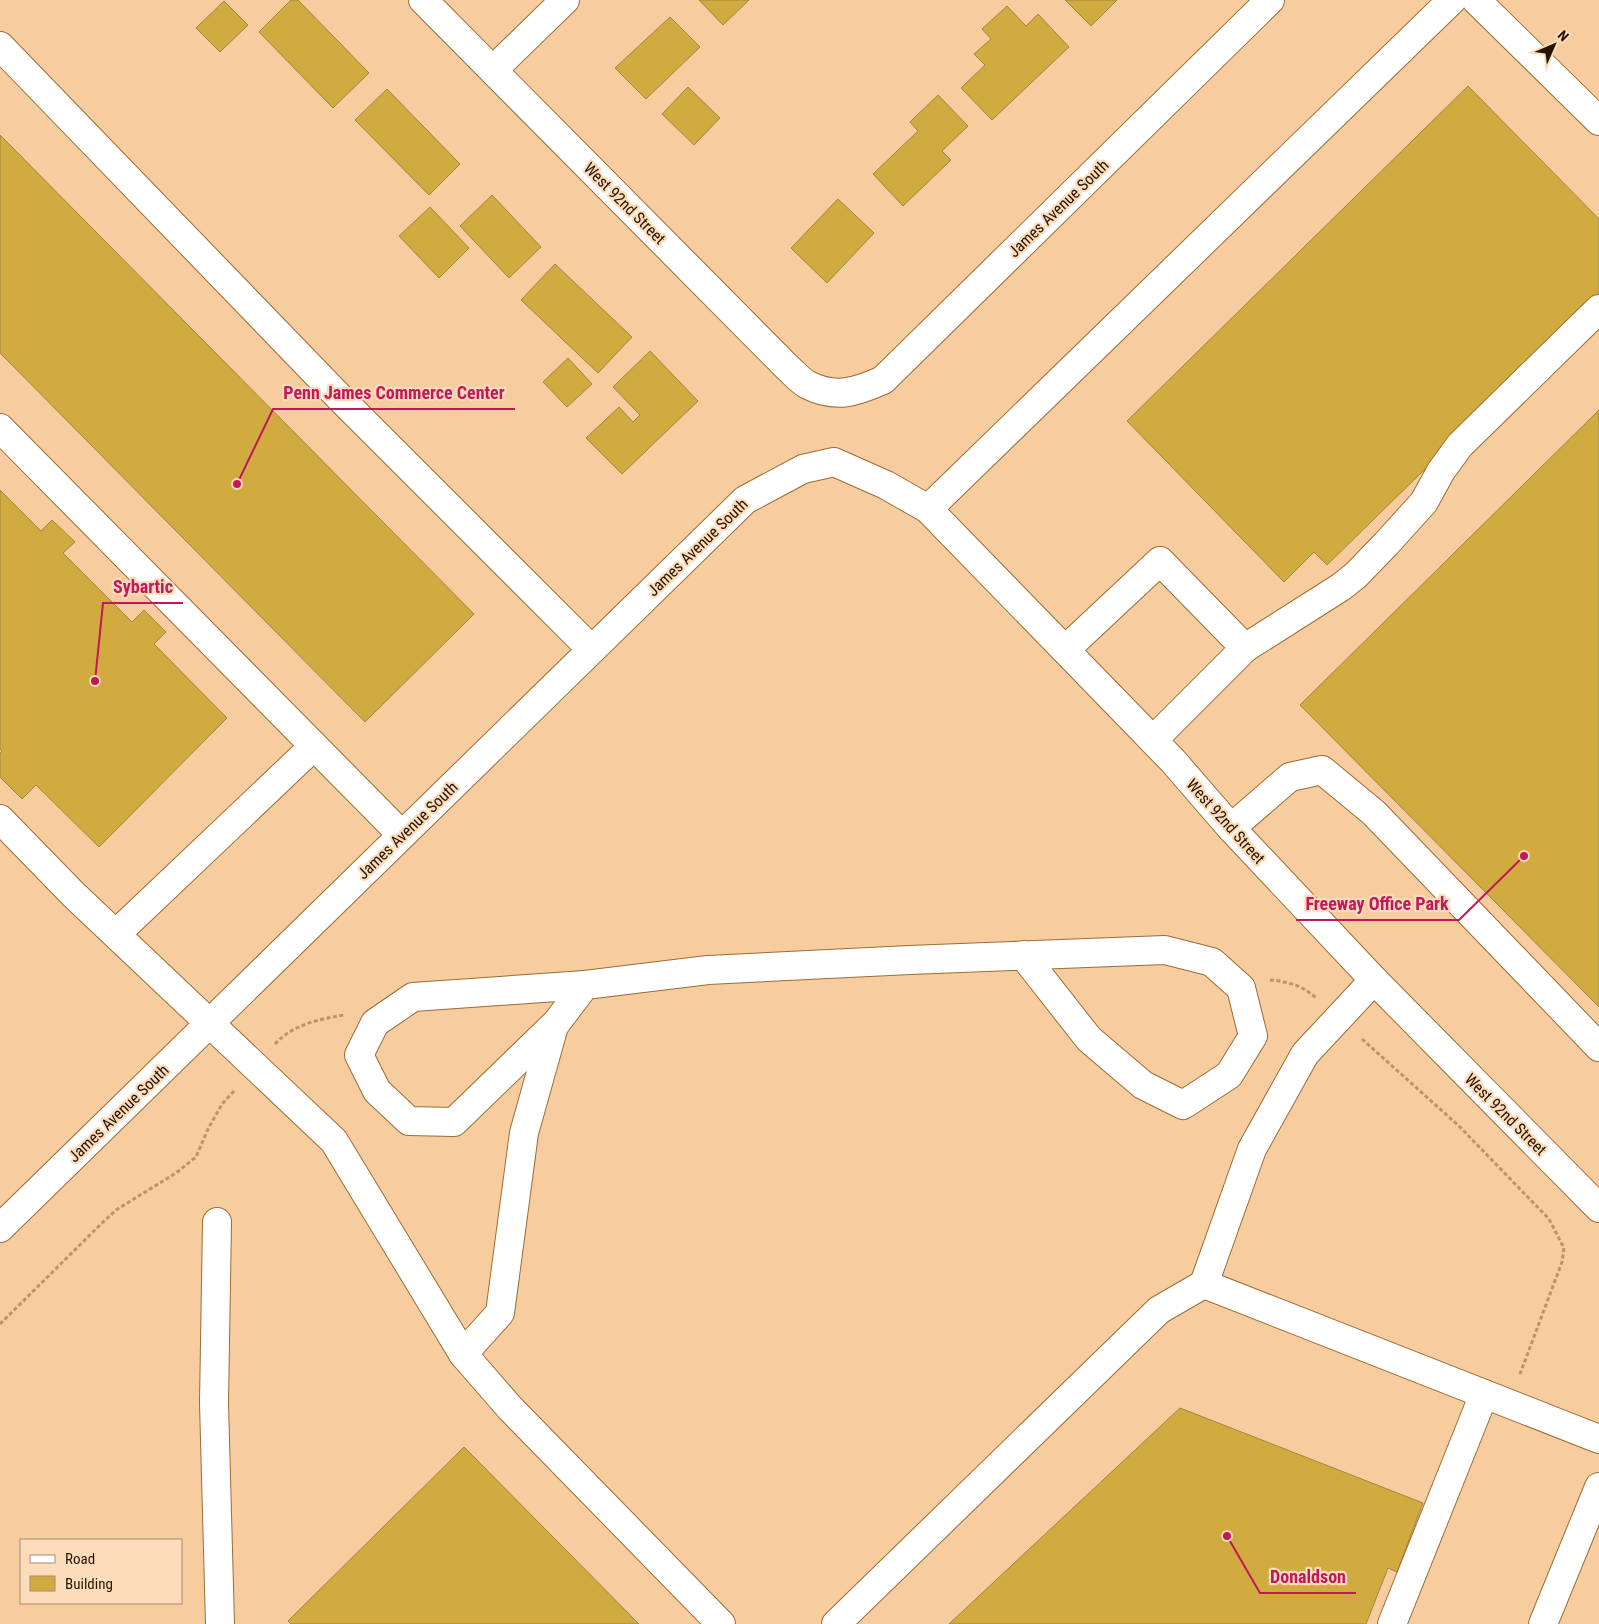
<svg xmlns="http://www.w3.org/2000/svg" width="1599" height="1624" font-family="'Roboto Condensed',sans-serif">
<rect width="100%" height="100%" fill="#f7cd9f"/>
<g fill="#d2ab40" stroke="#a1853f">
<polygon points="291,0 298,0 369,73 333,108 259,32"/>
<polygon points="699,0 749,0 723,25"/>
<polygon points="1065,0 1117,0 1091,26"/>
<polygon points="224,1 248,25 220,52 196,28"/>
<polygon points="1007,6 1026,26 1038,14 1069,47 992,120 961,88 985,65 974,54 991,39 982,29"/>
<polygon points="670,17 700,47 646,99 615,68"/>
<polygon points="1468,86 1599,219 1599,299 1327,565 1314,552 1284,582 1127,421"/>
<polygon points="688,87 720,118 694,145 662,114"/>
<polygon points="387,89 460,164 429,195 355,120"/>
<polygon points="938,95 968,126 942,151 951,160 903,206 873,174 918,131 910,122"/>
<polygon points="0,135 474,614 365,722 0,353"/>
<polygon points="492,195 541,247 509,278 460,226"/>
<polygon points="838,199 874,233 827,283 791,248"/>
<polygon points="430,207 469,248 439,278 399,236"/>
<polygon points="555,264 632,337 598,373 521,300"/>
<polygon points="650,351 698,401 622,474 586,438 619,407 633,422 640,415 613,387"/>
<polygon points="568,358 592,384 567,407 543,382"/>
<polygon points="1599,410 1599,1007 1300,705"/>
<polygon points="0,490 41,531 52,520 75,542 63,553 132,622 144,610 166,632 154,644 227,718 99,847 36,785 22,799 0,777 0,753 2,751 0,749"/>
<polygon points="1180,1408 1423,1503 1397,1572 1388,1568 1366,1624 949,1624"/>
<polygon points="464,1447 639,1624 291,1624 288,1621"/>
</g>
<g fill="none" stroke-linecap="round" stroke-linejoin="round">
<defs>
<g id="minor">
<path d="M423 0 787 367C793 372 800 381 808 385 836 399 856 392 883 380L1270 0"/>
<polyline points="1476,0 1599,121"/>
<polyline points="0,46 344,402 591,649"/>
<polyline points="493,70 565,0"/>
<polyline points="0,428 402,835"/>
<polyline points="928,509 1452,0"/>
<polyline points="1245,648 1341,587 1356,575 1386,544 1424,502 1441,471 1460,445 1599,309"/>
<polyline points="1066,649 1160,561 1245,648 1153,740"/>
<polyline points="0,819 73,894 334,1141 463,1354 510,1408 721,1624"/>
<polyline points="1231,828 1290,777 1322,770 1374,813 1599,1047"/>
<polyline points="116,934 314,746"/>
<polyline points="553,1026 454,1122 409,1121 377,1091 359,1055 375,1023 413,997 585,985"/>
<polyline points="217,1222 214,1403 220,1624"/>
<polyline points="0,1228 745,500 803,469 834,462 886,485 928,509 1173,761 1231,828 1374,980 1599,1208"/>
<polyline points="1204,1284 1252,1149 1305,1054 1374,980"/>
<polyline points="463,1354 500,1313 524,1133 554,1026 585,985 708,970 910,960 1165,950 1212,962 1241,988 1253,1036 1229,1075 1183,1105 1143,1085 1089,1039 1023,955"/>
<polyline points="836,1624 1159,1310 1204,1284 1599,1439"/>
<polyline points="1392,1624 1484,1394"/>
<polyline points="1543,1624 1599,1487"/>
</g>
</defs>
<use href="#minor" stroke="#9c6c33" stroke-width="30"/>
<g stroke="#b8956f" stroke-width="3" stroke-dasharray="4 2.5" stroke-linecap="butt">
<path d="M1270 980C1286 981 1304 986 1316 998"/>
<polyline points="1362,1039 1459,1126 1549,1219 1564,1248 1562,1262 1520,1374"/>
<path d="M275 1044C292 1025 319 1019 344 1015"/>
<polyline points="0,1324 100,1225 116,1210 176,1173 196,1157 208,1129 222,1104 235,1090"/>
</g>
<use href="#minor" stroke="#fff" stroke-width="28"/>
</g>
<g text-anchor="middle" stroke-width="4.5" stroke-linejoin="round" paint-order="stroke">
<g font-size="16" fill="#261300" stroke="#fcdcba">
<text transform="translate(625 203) rotate(45)" y="6">West 92nd Street</text>
<text transform="translate(1058 208) rotate(-44)" y="6">James Avenue South</text>
<text transform="translate(697 547) rotate(-44)" y="6">James Avenue South</text>
<text transform="translate(1226 821) rotate(48)" y="6">West 92nd Street</text>
<text transform="translate(407 830) rotate(-44)" y="6">James Avenue South</text>
<text transform="translate(118 1113) rotate(-44)" y="6">James Avenue South</text>
<text transform="translate(1506 1114) rotate(45)" y="6">West 92nd Street</text>
</g>
</g>
<path fill="none" stroke="#c2185b" stroke-width="2" d="M237 484L273 409H515M95 681L103 603H183M1524 856L1459 920H1296M1227 1536L1260 1593H1356"/>
<g fill="#c2185b" stroke="#fcdcba" stroke-width="2">
<circle cx="237" cy="484" r="5"/>
<circle cx="95" cy="681" r="5"/>
<circle cx="1524" cy="856" r="5"/>
<circle cx="1227" cy="1536" r="5"/>
</g>
<g font-size="18" text-anchor="middle" font-weight="bold" fill="#c2185b" stroke="#fcdcba" stroke-width="4.5" stroke-linejoin="round" paint-order="stroke">
<text x="394" y="399">Penn James Commerce Center</text>
<text x="143" y="593">Sybartic</text>
<text x="1377" y="910">Freeway Office Park</text>
<text x="1308" y="1583">Donaldson</text>
</g>
<rect x="20" y="1539" width="162" height="65" fill="#fcdcba" stroke="#a68c70"/>
<rect x="30" y="1555" width="25" height="8" fill="#ffffff" stroke="#a68c70"/>
<text x="65" y="1564" font-size="15" fill="#261300">Road</text>
<rect x="30" y="1576" width="25" height="15" fill="#d2ab40" stroke="#a68c70"/>
<text x="65" y="1589" font-size="15" fill="#261300">Building</text>
<g transform="translate(1554 45) rotate(45)" stroke="#fcdcba" stroke-width="4" paint-order="stroke">
<path d="M0-4L9 19L0 12L-9 19Z" fill="#261300"/>
<text y="-8" font-size="14" font-weight="bold" text-anchor="middle" fill="#261300">N</text>
</g>
</svg>
